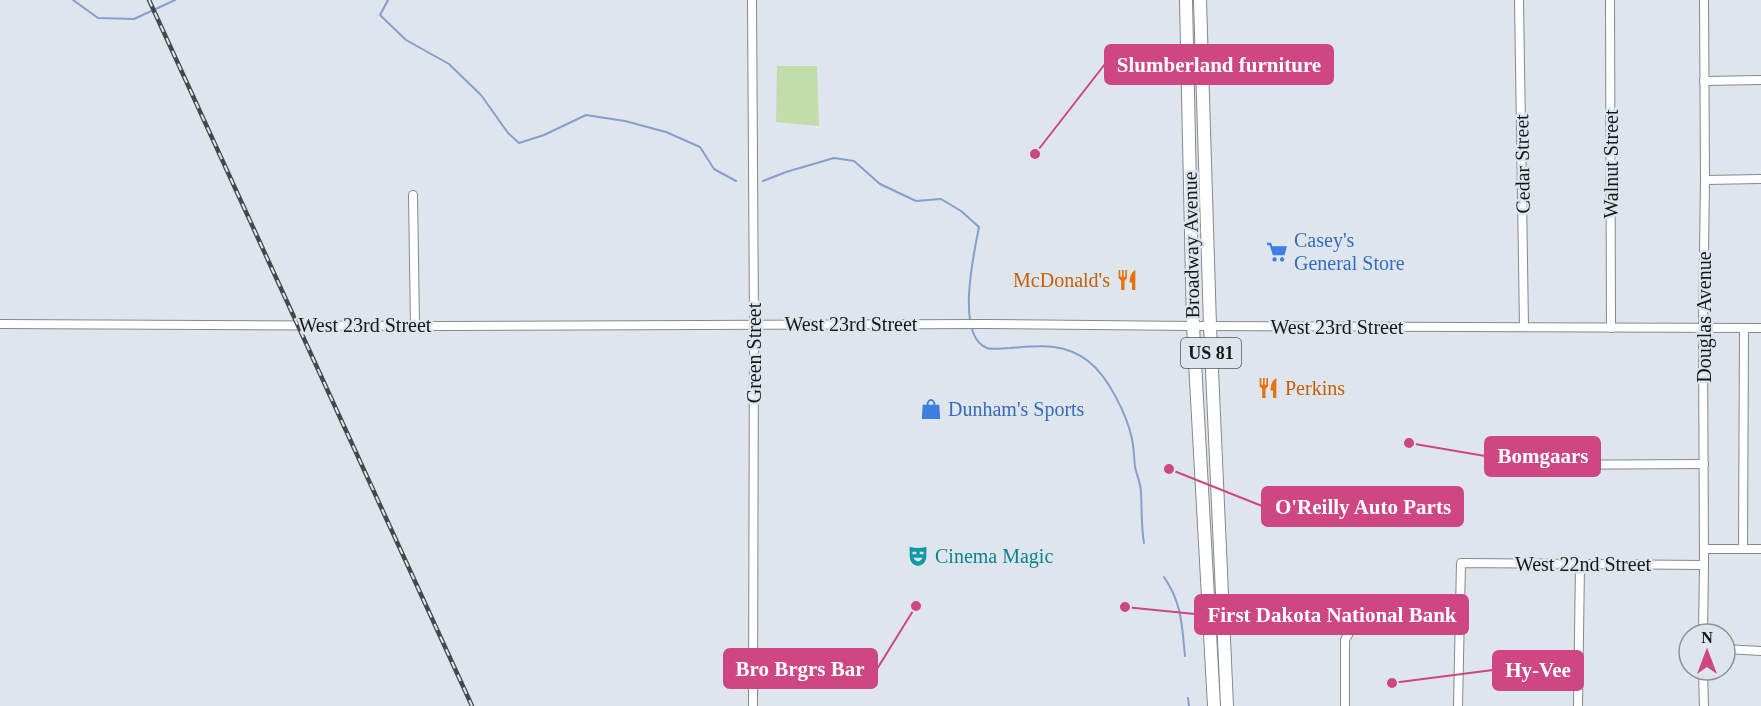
<svg xmlns="http://www.w3.org/2000/svg" width="1761" height="706" font-family="Georgia,serif">
<rect width="100%" height="100%" fill="#dee5ec"/>
<polygon fill="#c2dcaa" points="777,66 817,66 819,126 776,122"/>
<g fill="none" stroke-linecap="round" stroke-linejoin="round">
<g stroke="#85a0d0" stroke-width="2">
<polyline points="73,0 98,18 134,19 175,0"/>
<polyline points="388,0 380,15 406,40 449,64 481,95 508,133 519,143 544,135 586,115 625,121 666,132 700,147 714,169 736,181"/>
<path d="M763 181 786 172 834 158 854 161 880 184 916 201 941 199 961 211 979 227C974 253 955 336 987 348 993 350 1003 348 1010 348 1039 346 1063 342 1088 361 1108 376 1127 415 1132 439 1134 448 1134 458 1135 467 1137 476 1141 484 1141 493 1142 511 1141 525 1144 543"/>
<path d="M1164 577C1182 603 1182 626 1185 656"/>
<polyline points="1188,698 1189,706"/>
</g>
<defs>
<g id="minor">
<polyline points="752,0 754,325 753,706"/>
<polyline points="1519,0 1524,327"/>
<polyline points="1610,0 1611,328"/>
<polyline points="1704,81 1761,80"/>
<polyline points="1705,180 1761,179"/>
<polyline points="413,195 415,326"/>
<polyline points="0,324 434,326 986,324 1193,326 1761,328"/>
<polyline points="1500,465 1704,464"/>
<polyline points="1704,549 1761,549"/>
<polyline points="1743,549 1744,328"/>
<polyline points="1703,634 1704,565 1703,328 1705,180 1704,0"/>
<polyline points="1725,649 1761,651"/>
<polyline points="1703,670 1704,706"/>
<polyline points="1345,706 1345,640 1356,621"/>
<polyline points="1458,706 1461,563 1704,565"/>
<polyline points="1578,706 1580,564"/>
</g>
<g id="highway">
<polyline points="1186,0 1193,326 1214,706"/>
<polyline points="1200,0 1210,326 1227,706"/>
</g>
</defs>
<use href="#minor" stroke="#828990" stroke-width="10"/>
<use href="#highway" stroke="#828990" stroke-width="14"/>
<use href="#minor" stroke="#fff" stroke-width="8"/>
<use href="#highway" stroke="#fff" stroke-width="12"/>
<defs>
<polyline id="rail" points="149,0 472,706"/>
</defs>
<use href="#rail" stroke="#45494c" stroke-width="4.5"/>
<use href="#rail" stroke="#dee5ec" stroke-width="2" stroke-dasharray="7" stroke-linecap="butt"/>
</g>
<defs>
<symbol id="supermarket-bare" viewBox="-9 -9 18 18"><path d="M-6-5.5h2.5l.6 2H6L4.5 2H-2.5L-4.4-4H-6ZM-1.5 3.2a1.3 1.3 0 1 0 .1 0ZM3 3.2a1.3 1.3 0 1 0 .1 0Z" fill="#3f7fe0" stroke="#dee5ec" stroke-width="2.5" paint-order="stroke"/></symbol>
<symbol id="restaurant-bare" viewBox="-9 -9 18 18"><path d="M-5-6h1v4h1v-4h1v4h1v-4h1v5L-1.5 .5V6h-2V.5L-5-1ZM5-6V6H3V1.5H1.5Q1.5-4 5-6Z" fill="#e8710a" stroke="#dee5ec" stroke-width="2.5" paint-order="stroke"/></symbol>
<symbol id="shop-bare" viewBox="-9 -9 18 18"><path d="M-5-2.5h2.3a2.7 3.5 0 0 1 5.4 0H5L5.5 6h-11ZM-1.5-2.5h3a1.5 2.3 0 0 0-3 0Z" fill="#3f7fe0" stroke="#dee5ec" stroke-width="2.5" paint-order="stroke"/></symbol>
<symbol id="theatre-bare" viewBox="-9 -9 18 18"><path d="M-5-5.5Q0-4 5-5.5V0Q5 5 0 6Q-5 5-5 0ZM-3.3-2.5H-1v1.5H-3.3ZM1-2.5H3.3v1.5H1ZM-2.8 1Q0 5.5 2.8 1Z" fill="#0f9aa8" stroke="#dee5ec" stroke-width="2.5" paint-order="stroke"/></symbol>
</defs>
<g fill-rule="evenodd">
<use href="#supermarket-bare" x="1262" y="237" width="30" height="30"/>
<use href="#restaurant-bare" x="1112" y="265" width="30" height="30"/>
<use href="#restaurant-bare" x="1253" y="373" width="30" height="30"/>
<use href="#shop-bare" x="916" y="394" width="30" height="30"/>
<use href="#theatre-bare" x="903" y="541" width="30" height="30"/>
</g>
<g text-anchor="middle" stroke-width="5" stroke-linejoin="round" paint-order="stroke">
<rect fill="#dee5ec" stroke="#515659" stroke-width="1.5" x="1181" y="338" width="60" height="30" rx="4.5"/>
<g font-size="18" font-weight="bold" fill="#15181a">
<text x="1211" y="359">US 81</text>
</g>
<g font-size="20" fill="#15181a" stroke="#dee5ec">
<text transform="translate(1522 164) rotate(-91)" y="7">Cedar Street</text>
<text transform="translate(1611 164) rotate(-90)" y="7">Walnut Street</text>
<text transform="translate(1191 245) rotate(-91)" y="7">Broadway Avenue</text>
<text transform="translate(1704 317) rotate(-90)" y="7">Douglas Avenue</text>
<text x="851" y="331">West 23rd Street</text>
<text x="365" y="332">West 23rd Street</text>
<text x="1337" y="334">West 23rd Street</text>
<text transform="translate(754 353) rotate(-90)" y="7">Green Street</text>
<text x="1583" y="571">West 22nd Street</text>
</g>
<g font-size="20" fill="#366cbe" stroke="#dee5ec" text-anchor="start">
<text x="1294" y="247">Casey's<tspan x="1294" dy="23">General Store</tspan></text>
<text x="948" y="416">Dunham's Sports</text>
</g>
<g font-size="20" fill="#c56008" stroke="#dee5ec" text-anchor="end">
<text x="1110" y="287">McDonald's</text>
<text x="1285" y="395" text-anchor="start">Perkins</text>
</g>
<g font-size="20" fill="#0d838f" stroke="#dee5ec" text-anchor="start">
<text x="935" y="563">Cinema Magic</text>
</g>
</g>
<path fill="none" stroke="#ce4682" stroke-width="2" d="M1035 154L1105 64M1409 443L1485 456M1169 469L1262 506M1125 607L1195 614M916 606L877 669M1392 683L1493 670"/>
<g fill="#ce4682" stroke="#dee5ec" stroke-width="2">
<circle cx="1035" cy="154" r="6"/>
<circle cx="1409" cy="443" r="6"/>
<circle cx="1169" cy="469" r="6"/>
<circle cx="1125" cy="607" r="6"/>
<circle cx="916" cy="606" r="6"/>
<circle cx="1392" cy="683" r="6"/>
</g>
<g fill="#ce4682" stroke="#ce4682" stroke-width="2">
<rect x="1105" y="45" width="228" height="39" rx="6"/>
<rect x="1485" y="437" width="115" height="39" rx="6"/>
<rect x="1262" y="487" width="201" height="39" rx="6"/>
<rect x="1195" y="595" width="273" height="39" rx="6"/>
<rect x="724" y="649" width="153" height="39" rx="6"/>
<rect x="1493" y="651" width="90" height="39" rx="6"/>
</g>
<g font-size="21" text-anchor="middle" font-weight="bold" fill="#fff">
<text x="1219" y="72">Slumberland furniture</text>
<text x="1543" y="463">Bomgaars</text>
<text x="1363" y="514">O'Reilly Auto Parts</text>
<text x="1332" y="622">First Dakota National Bank</text>
<text x="800" y="676">Bro Brgrs Bar</text>
<text x="1538" y="677">Hy-Vee</text>
</g>
<g transform="translate(1707 652)"><circle r="28" fill="#dee5ec" stroke="#8e9398" stroke-width="1.5"/>
<path d="M0-4.5L10 22L0 15L-10 22Z" fill="#ce4682"/>
<text y="-9" font-size="16" font-weight="bold" text-anchor="middle" fill="#15181a">N</text>
</g>
</svg>
